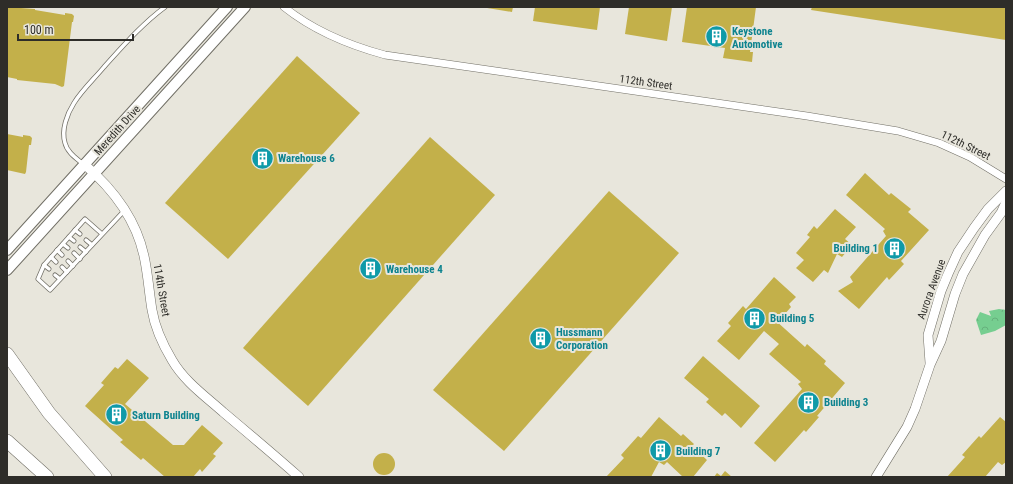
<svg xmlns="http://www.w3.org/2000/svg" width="1013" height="484" font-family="'Roboto Condensed',sans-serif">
<defs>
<pattern id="forest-crowns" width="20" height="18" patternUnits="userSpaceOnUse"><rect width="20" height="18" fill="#76ce90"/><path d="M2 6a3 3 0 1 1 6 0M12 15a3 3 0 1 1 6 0" fill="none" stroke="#66b17c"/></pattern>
</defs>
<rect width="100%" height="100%" fill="#e8e6dc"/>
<polygon fill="url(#forest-crowns)" points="999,309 1006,310 1006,325 995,331 981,335 976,320 980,312 991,316 989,311"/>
<g fill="#c3b04a">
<polygon points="7,7 35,9 35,10 65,15 65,13 72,14 74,16 73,22 72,22 64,86 62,87 55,84 17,80 17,79 7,77"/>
<polygon points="481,7 513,7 512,12"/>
<polygon points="535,7 600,7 597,30 533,21"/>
<polygon points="629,7 672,7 667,41 625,34"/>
<polygon points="687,7 756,7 750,52 753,52 752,62 723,58 725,48 682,42"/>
<polygon points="812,7 1006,7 1006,40 811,10"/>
<polygon points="297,56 360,113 228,259 165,203"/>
<polygon points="7,134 23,137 23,135 30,136 32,138 31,145 29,145 26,172 25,174 7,170"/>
<polygon points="430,137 495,195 308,406 243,348"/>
<polygon points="865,173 889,195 891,193 911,209 908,212 929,230 901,261 904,264 889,280 887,277 859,309 838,291 853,282 850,277 886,236 883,231 885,229 846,195"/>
<polygon points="609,191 679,253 504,451 433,390"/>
<polygon points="835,209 856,227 845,239 852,245 842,257 837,254 828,273 824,270 813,282 796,268 804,260 796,253 810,237 807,235 814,226 817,229"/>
<polygon points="774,277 796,297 789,304 791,307 784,315 781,313 775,320 805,347 807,344 826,361 824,364 845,383 817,416 819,417 806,432 804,430 775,462 754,443 802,389 798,384 801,382 769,354 779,344 764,331 739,360 717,341 731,326 728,323 743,306 746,309"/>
<polygon points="703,356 760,406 741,428 725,413 722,416 706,402 709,399 684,378"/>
<polygon points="127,359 149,378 125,404 173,445 184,445 202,425 223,443 213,454 216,456 202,472 200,469 193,477 165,477 143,458 141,460 120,442 123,440 85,406 104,385 101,383 115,367 118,369"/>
<polygon points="659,417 681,436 683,434 694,444 692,446 707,460 693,477 683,477 667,462 664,465 659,462 651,477 606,477 624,458 621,455 638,436 641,438"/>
<polygon points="1000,417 1006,422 1006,462 1002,465 998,462 985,477 947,477 965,457 962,455 979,436 981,438"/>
<circle cx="384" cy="464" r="11"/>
<polygon points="725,471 732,477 714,477 717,473 721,476"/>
</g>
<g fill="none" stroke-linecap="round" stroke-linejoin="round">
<defs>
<g id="service">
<path d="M83 164C76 158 67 152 65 143 61 130 67 114 74 103 82 90 94 79 104 67 123 46 142 24 165 7"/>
<polyline points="75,230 80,234"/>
<polyline points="102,234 85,219 44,265 38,279 50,290 124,211"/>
<polyline points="69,237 74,241"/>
<polyline points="86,240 92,245"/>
<polyline points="63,244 68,248"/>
<polyline points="80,247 86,252"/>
<polyline points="57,250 62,255"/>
<polyline points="74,253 80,259"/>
<polyline points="51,257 56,262"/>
<polyline points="68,261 73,266"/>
<polyline points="44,265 49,269"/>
<polyline points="62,267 67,272"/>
<polyline points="55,275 60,279"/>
</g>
<path id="minor" d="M284 7C314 31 348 45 385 55L807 116 898 131 939 143 970 157 1006 179"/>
<g id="tertiary">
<path d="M84 164C112 188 136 219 144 256 148 274 149 292 152 310 155 328 163 345 172 360 184 381 205 396 223 412 248 433 274 455 299 477"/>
<polyline points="930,363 928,335 941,291 948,274 958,252 974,228 988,209 1006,191"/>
<polyline points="876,477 907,427 915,409 930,365 941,341 955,294 963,274 985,235 1001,213 1006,202"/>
</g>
<g id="secondary">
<polyline points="7,250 227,7"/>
<polyline points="7,270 245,7"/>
</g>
<g id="motorway">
<polyline points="7,354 49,413 105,477"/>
<polyline points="7,441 47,477"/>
</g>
</defs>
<use href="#service" stroke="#716f66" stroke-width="5"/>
<use href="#minor" stroke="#716f66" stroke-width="8"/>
<use href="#tertiary" stroke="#716f66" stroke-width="10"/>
<use href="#secondary" stroke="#716f66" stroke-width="12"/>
<use href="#motorway" stroke="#716f66" stroke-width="14"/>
<use href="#service" stroke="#fff" stroke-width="3.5"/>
<use href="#minor" stroke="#fff" stroke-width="7"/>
<use href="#tertiary" stroke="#fff" stroke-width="9"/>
<use href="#secondary" stroke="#fff" stroke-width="10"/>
<use href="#motorway" stroke="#fff" stroke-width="13"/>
</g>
<defs>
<symbol id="building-disc" viewBox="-11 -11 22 22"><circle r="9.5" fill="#0f9aa8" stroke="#e8e6dc"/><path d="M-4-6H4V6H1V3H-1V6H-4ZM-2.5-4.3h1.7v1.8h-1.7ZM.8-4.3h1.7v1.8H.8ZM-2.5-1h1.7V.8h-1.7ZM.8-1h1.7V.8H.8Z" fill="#fff"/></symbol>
</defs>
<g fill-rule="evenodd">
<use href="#building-disc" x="704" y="24" width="25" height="25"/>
<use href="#building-disc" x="250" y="146" width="25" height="25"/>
<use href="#building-disc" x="882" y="236" width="25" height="25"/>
<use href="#building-disc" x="358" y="256" width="25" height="25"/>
<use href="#building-disc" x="742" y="306" width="25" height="25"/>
<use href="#building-disc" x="528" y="326" width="25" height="25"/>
<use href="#building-disc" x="796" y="390" width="25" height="25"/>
<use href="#building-disc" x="104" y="402" width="25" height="25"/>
<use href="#building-disc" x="648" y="438" width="25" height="25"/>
</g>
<g text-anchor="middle" stroke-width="4" stroke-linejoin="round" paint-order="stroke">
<g font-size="11" font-weight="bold" fill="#0d838f" stroke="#e8e6dc" text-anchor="start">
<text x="732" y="35">Keystone<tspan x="732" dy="13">Automotive</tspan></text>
<text x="278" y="162">Warehouse 6</text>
<text x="878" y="252" text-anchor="end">Building 1</text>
<text x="386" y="273">Warehouse 4</text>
<text x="770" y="322">Building 5</text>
<text x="556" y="336">Hussmann<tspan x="556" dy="13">Corporation</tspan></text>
<text x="824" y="406">Building 3</text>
<text x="132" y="419">Saturn Building</text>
<text x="676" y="455">Building 7</text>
</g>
<g font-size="11" fill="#2e2d29" stroke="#e8e6dc">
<text transform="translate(646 82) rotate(8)" y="4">112th Street</text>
<text transform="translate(117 130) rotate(-48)" y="4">Meredith Drive</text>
<text transform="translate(966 145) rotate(26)" y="4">112th Street</text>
<text transform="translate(931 289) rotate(-70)" y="4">Aurora Avenue</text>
<text transform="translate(162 290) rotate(80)" y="4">114th Street</text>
</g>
</g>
<rect width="1013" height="484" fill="none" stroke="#2e2d29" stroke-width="16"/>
<path d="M18 34v6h115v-6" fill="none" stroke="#2e2d29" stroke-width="2"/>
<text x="24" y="34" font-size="12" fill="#2e2d29" stroke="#e8e6dc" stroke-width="3" paint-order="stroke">100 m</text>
</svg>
